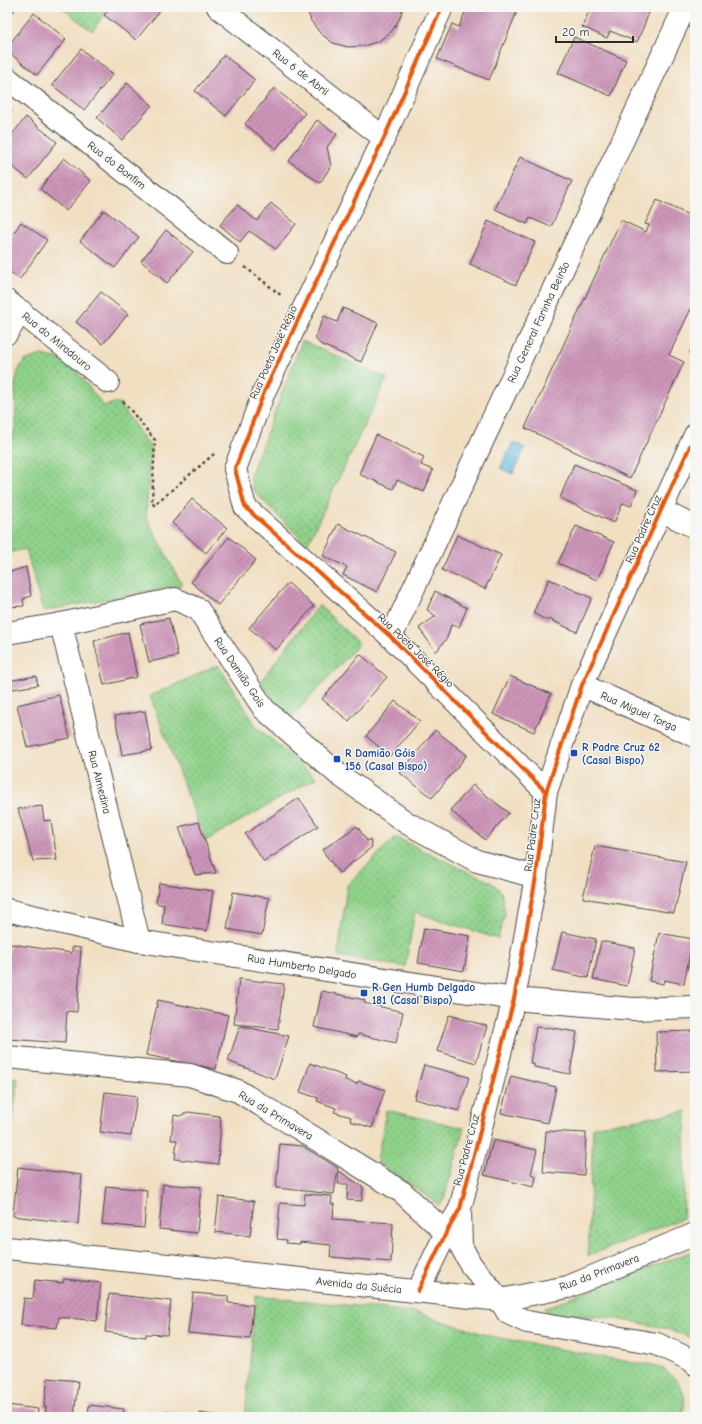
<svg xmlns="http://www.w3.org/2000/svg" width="702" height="1424" font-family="'Comic Neue',sans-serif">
<defs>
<pattern id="green-dots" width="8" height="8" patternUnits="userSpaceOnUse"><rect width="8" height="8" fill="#8fd18a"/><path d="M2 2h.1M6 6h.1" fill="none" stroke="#75aa71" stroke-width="1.8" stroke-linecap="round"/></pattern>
<pattern id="water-ripples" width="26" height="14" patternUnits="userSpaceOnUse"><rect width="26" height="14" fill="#5cb9da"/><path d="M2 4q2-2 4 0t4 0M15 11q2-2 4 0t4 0" fill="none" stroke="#4c97b1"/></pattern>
<pattern id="building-hatch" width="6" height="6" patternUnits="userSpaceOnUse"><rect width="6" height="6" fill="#cd95ba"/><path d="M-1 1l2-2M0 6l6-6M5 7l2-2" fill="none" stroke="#a77a97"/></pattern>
</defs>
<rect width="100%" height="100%" fill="#f6f6f2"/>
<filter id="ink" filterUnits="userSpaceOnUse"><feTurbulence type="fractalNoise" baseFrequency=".025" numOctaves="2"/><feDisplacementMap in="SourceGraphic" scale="8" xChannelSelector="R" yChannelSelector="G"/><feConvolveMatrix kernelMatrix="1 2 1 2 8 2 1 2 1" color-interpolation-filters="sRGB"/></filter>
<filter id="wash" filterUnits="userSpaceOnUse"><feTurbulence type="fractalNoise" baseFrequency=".012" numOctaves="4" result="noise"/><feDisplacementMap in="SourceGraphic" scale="16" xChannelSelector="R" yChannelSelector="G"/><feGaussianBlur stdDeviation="0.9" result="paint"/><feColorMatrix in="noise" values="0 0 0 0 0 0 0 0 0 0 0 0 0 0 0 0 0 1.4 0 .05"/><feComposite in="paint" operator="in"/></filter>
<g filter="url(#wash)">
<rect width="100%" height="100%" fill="#f1dfc2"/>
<g fill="url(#green-dots)" stroke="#5d7e5a">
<polygon points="61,7 110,7 92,31"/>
<polygon points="302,341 387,378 307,545 253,490 250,476"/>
<polygon points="41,355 68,361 104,406 118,402 151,448 146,517 182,585 43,611 26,549 7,553 7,449 14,433 16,409 15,385 18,371 24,361"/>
<polygon points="319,605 359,644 290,719 260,682"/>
<polygon points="218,665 257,727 316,778 205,841 150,696"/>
<polygon points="395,837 492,883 501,891 505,913 498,939 415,912 405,967 338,956 347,885"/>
<polygon points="7,1078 18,1079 9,1153 7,1153"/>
<polygon points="386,1110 464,1128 444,1199 439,1205 377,1162"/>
<polygon points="686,1111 683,1218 588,1256 593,1127"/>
<polygon points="695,1250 695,1341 692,1338 661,1327 606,1317 546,1314 545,1308"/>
<path d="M256 1296 414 1312 490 1336 639 1364C644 1364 650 1364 654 1365 674 1370 695 1399 679 1417H245Z"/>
</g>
<polygon fill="url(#water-ripples)" stroke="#447282" points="513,442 525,448 513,474 500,468"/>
<g id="blocks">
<g fill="url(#building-hatch)">
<polygon points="7,7 17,7 7,19"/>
<polygon points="111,7 163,7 136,40 104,15"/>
<polygon points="306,7 403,7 400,18 392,31 379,41 364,46 348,47 333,43 320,33 311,21"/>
<polygon points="467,7 513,7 518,9 489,80 437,59 452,24 459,27"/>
<polygon points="591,7 635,7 649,13 637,42 610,31 607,38 582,27"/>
<polygon points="34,13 66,39 37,75 7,51 7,47"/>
<polygon points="574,37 626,60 611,96 558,73"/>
<polygon points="81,49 113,74 84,110 52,85"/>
<polygon points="224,55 255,80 226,116 195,91"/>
<polygon points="127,83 152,105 122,140 97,118"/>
<polygon points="274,88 305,113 276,149 245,124"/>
<polygon points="7,106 12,110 7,116"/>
<polygon points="26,117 57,142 28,179 7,162 7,141"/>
<polygon points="317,120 337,134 327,147 331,166 320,183 289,161"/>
<polygon points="520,157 572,181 551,227 530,218 527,224 495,209"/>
<polygon points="64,158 91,181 66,211 40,189"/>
<polygon points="657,200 695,218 695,300 669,355 684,362 630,478 525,428 621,220 646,232 649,225 645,224"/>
<polygon points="271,203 296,224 276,249 249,231 240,242 220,225 237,205 257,221"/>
<polygon points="104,210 139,237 115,268 80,241"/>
<polygon points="488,221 535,242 516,285 470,264"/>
<polygon points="21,222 47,240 20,279 7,270 7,243"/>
<polygon points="166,230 193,252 167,283 141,261"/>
<polygon points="101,292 128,314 103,344 76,322"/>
<polygon points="343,308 378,323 361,362 320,344 315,338 324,316 337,322"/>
<polygon points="695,341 695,355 690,353"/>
<polygon points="376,435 424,457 421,465 433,470 424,492 397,480 393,489 359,474"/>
<polygon points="574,464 637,490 631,506 623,503 614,523 560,498"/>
<polygon points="192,499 227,528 206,553 172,523"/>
<polygon points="338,524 396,552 377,592 343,575 347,567 323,556"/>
<polygon points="576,526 614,542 597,580 558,563"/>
<polygon points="457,535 501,555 485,589 458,576 457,577 442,570"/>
<polygon points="229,537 256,560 218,605 191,582"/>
<polygon points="26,567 31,596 23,599 24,606 7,607 7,573"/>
<polygon points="549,579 592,598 577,632 549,619 548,621 533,613"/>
<polygon points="288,583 314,606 276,650 249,628"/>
<polygon points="435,591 467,608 459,627 451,625 447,638 436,652 419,628 436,616 427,610"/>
<polygon points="169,618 178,656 149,662 140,624"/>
<polygon points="128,632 137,677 104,685 94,641"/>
<polygon points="360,654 387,677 349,721 322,699"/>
<polygon points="36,676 38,685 7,690 7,681"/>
<polygon points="510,676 551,694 534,732 493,714"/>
<polygon points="59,695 70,738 27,747 17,705"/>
<polygon points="395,701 420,721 390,756 366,736"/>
<polygon points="145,711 152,750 122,755 115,716"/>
<polygon points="435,730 467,755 432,798 400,773"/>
<polygon points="473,785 509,813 485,840 450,810"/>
<polygon points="299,798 318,826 264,862 245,834"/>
<polygon points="42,806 44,821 51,820 57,860 33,861 18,809"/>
<polygon points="199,822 205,841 216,873 195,875 179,827"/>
<polygon points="357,826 367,841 370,839 372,847 339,873 322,850"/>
<polygon points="595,846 686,862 674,913 583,898"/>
<polygon points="159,883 213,891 207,931 162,924 164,905 156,903"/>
<polygon points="233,892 269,898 262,935 227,929"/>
<polygon points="424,928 470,936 464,971 418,963"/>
<polygon points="562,932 596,939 588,978 553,970"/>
<polygon points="659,933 693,939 684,984 664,980 663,984 649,981"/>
<polygon points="601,941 635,948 627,986 593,979"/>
<polygon points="11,944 72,953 72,947 81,948 77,1012 67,1011 65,1043 7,1039 7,958"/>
<polygon points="239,979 284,984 278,1029 234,1024"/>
<polygon points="322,991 365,1000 364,1003 403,1012 396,1043 358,1034 357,1037 314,1027"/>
<polygon points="158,1000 228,1015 216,1069 146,1055"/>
<polygon points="449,1015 487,1026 476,1063 437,1051"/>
<polygon points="240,1026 289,1036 275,1079 228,1061"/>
<polygon points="536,1027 546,1028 547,1027 577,1032 570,1074 534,1067 534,1064 530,1063"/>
<polygon points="695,1031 695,1071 657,1072 656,1032"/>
<polygon points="310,1063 346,1077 345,1080 357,1084 358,1081 385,1090 372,1128 350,1121 351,1117 334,1112 336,1108 317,1101 318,1098 300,1092"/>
<polygon points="424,1065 469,1077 459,1111 414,1099"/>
<polygon points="511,1076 556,1087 548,1123 501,1113"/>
<polygon points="105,1092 137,1096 131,1136 100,1132"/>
<polygon points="188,1112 219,1116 221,1119 218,1164 175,1159 177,1140 171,1140 174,1115 180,1116"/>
<polygon points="546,1131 586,1133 584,1175 543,1172"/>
<polygon points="493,1140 537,1150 531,1174 536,1176 534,1187 484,1175"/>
<polygon points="280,1144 302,1146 338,1168 334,1194 276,1188"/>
<polygon points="18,1167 82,1175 78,1224 13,1216"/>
<polygon points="339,1171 363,1187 362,1201 347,1200 348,1184 338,1184"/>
<polygon points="163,1184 201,1187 197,1233 159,1229"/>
<polygon points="106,1186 147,1190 144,1228 102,1224"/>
<polygon points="305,1194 332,1196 331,1204 334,1204 333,1219 393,1223 391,1262 330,1257 331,1245 300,1242 300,1244 286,1243 287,1240 277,1239 280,1203 304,1205"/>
<polygon points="219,1197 254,1201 250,1236 215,1232"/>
<polygon points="64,1279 101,1283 97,1321 59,1317 57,1328 21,1325 24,1298 33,1299 35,1280 63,1283"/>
<polygon points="193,1293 228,1296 228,1303 253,1305 250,1339 188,1333"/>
<polygon points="109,1294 171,1301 167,1335 146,1334 146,1337 105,1332"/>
<polygon points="48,1378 78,1381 74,1417 45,1417 46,1407 44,1407"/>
<polygon points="7,1384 10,1385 8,1400 7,1400"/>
<polygon points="7,1405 38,1409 37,1417 7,1417"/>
<polygon points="89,1405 124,1409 123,1415 133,1417 88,1417"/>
<polygon points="164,1411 194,1416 194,1417 163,1417"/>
<polygon points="200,1413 220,1416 219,1417 200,1417"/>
</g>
</g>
</g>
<g filter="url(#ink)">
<use href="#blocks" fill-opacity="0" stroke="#494642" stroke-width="1"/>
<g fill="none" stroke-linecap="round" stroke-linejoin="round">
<defs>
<g id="minor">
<polyline points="218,7 384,138"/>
<polyline points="442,7 384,138 264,392 235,469 245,507 391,637 546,792"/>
<polyline points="7,78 227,253"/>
<polyline points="7,301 108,382"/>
<polyline points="7,333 21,311"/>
<polyline points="662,511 695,527"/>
<polyline points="61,624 139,941"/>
<polyline points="7,633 61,624 175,599 198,609 264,709 338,774 407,823 477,861 536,877"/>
<polyline points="391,637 685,7"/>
<polyline points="582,685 695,736"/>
<polyline points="7,1057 190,1075 238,1091 402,1192 446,1233"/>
<polyline points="460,1209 461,1246 471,1265 500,1300 508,1313 527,1322 657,1344 693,1361 695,1364"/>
<polyline points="7,1248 500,1300 568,1287 695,1234"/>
<polyline points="418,1291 446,1233 460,1209 514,999 633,1009 695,1007"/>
</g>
<polyline id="tertiary" points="7,910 139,941 514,999 536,877 546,792 582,685 695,435"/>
</defs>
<use href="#minor" stroke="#494642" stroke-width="24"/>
<use href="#tertiary" stroke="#494642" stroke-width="24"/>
<g stroke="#494642" stroke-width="2.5" stroke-dasharray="3 3" stroke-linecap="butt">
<polyline points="245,267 282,296"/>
<polyline points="123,401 155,440 152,502 154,505 214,454"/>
</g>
<use href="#minor" stroke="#fff" stroke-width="22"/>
<use href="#tertiary" stroke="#fff" stroke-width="22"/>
<defs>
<g id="cycleway">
<polyline points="442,7 384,138 264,392 235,469 245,507 391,637 546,792"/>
<polyline points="418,1291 446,1233 460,1209 514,999 536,877 546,792 582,685 695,435"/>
</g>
</defs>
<use href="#cycleway" stroke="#f6f6f2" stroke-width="6"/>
<use href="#cycleway" stroke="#e8590c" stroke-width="4"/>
</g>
</g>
<g fill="#1a4fb4" stroke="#f6f6f2" stroke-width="1.5">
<rect x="570" y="749" width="8" height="8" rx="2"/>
<rect x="333" y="755" width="8" height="8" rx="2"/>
<rect x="360" y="989" width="8" height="8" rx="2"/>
</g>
<g text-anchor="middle" stroke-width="3" stroke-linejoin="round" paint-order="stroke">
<g font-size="11" fill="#2b2b2b" stroke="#f6f6f2">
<text transform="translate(301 72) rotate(38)" y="4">Rua 6 de Abril</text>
<text transform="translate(117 165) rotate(38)" y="4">Rua do Bonfim</text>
<text transform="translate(538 322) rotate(-65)" y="4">Rua General Farinha Beirão</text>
<text transform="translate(57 341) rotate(39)" y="4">Rua do Miradouro</text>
<text transform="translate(273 352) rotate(-66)" y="4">Rua Poeta José Régio</text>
<text transform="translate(643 529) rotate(-66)" y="4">Rua Padre Cruz</text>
<text transform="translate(416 650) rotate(44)" y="4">Rua Poeta José Régio</text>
<text transform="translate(240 672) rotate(56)" y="4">Rua Damião Gois</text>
<text transform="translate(639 711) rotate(24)" y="4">Rua Miguel Torga</text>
<text transform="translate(100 782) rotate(76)" y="4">Rua Almedina</text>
<text transform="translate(532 835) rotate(-83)" y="4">Rua Padre Cruz</text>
<text transform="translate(302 966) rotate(9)" y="4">Rua Humberto Delgado</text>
<text transform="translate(276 1115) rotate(31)" y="4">Rua da Primavera</text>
<text transform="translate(466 1150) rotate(-75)" y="4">Rua Padre Cruz</text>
<text transform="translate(599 1272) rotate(-21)" y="4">Rua da Primavera</text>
<text transform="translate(359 1285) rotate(6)" y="4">Avenida da Suécia</text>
</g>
<g font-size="11" font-weight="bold" fill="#164399" stroke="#f6f6f2" text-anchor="start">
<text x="582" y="751">R Padre Cruz 62<tspan x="582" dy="13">(Casal Bispo)</tspan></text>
<text x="345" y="757">R Damião Góis<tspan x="345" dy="13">156 (Casal Bispo)</tspan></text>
<text x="372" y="991">R Gen Humb Delgado<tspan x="372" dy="13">181 (Casal Bispo)</tspan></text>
</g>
</g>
<rect width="702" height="1424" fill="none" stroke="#f6f6f2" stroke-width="24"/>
<path d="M556 36v6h77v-6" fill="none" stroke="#2b2b2b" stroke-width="2"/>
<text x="562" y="36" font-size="12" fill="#2b2b2b" stroke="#f6f6f2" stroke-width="3" paint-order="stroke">20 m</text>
</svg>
